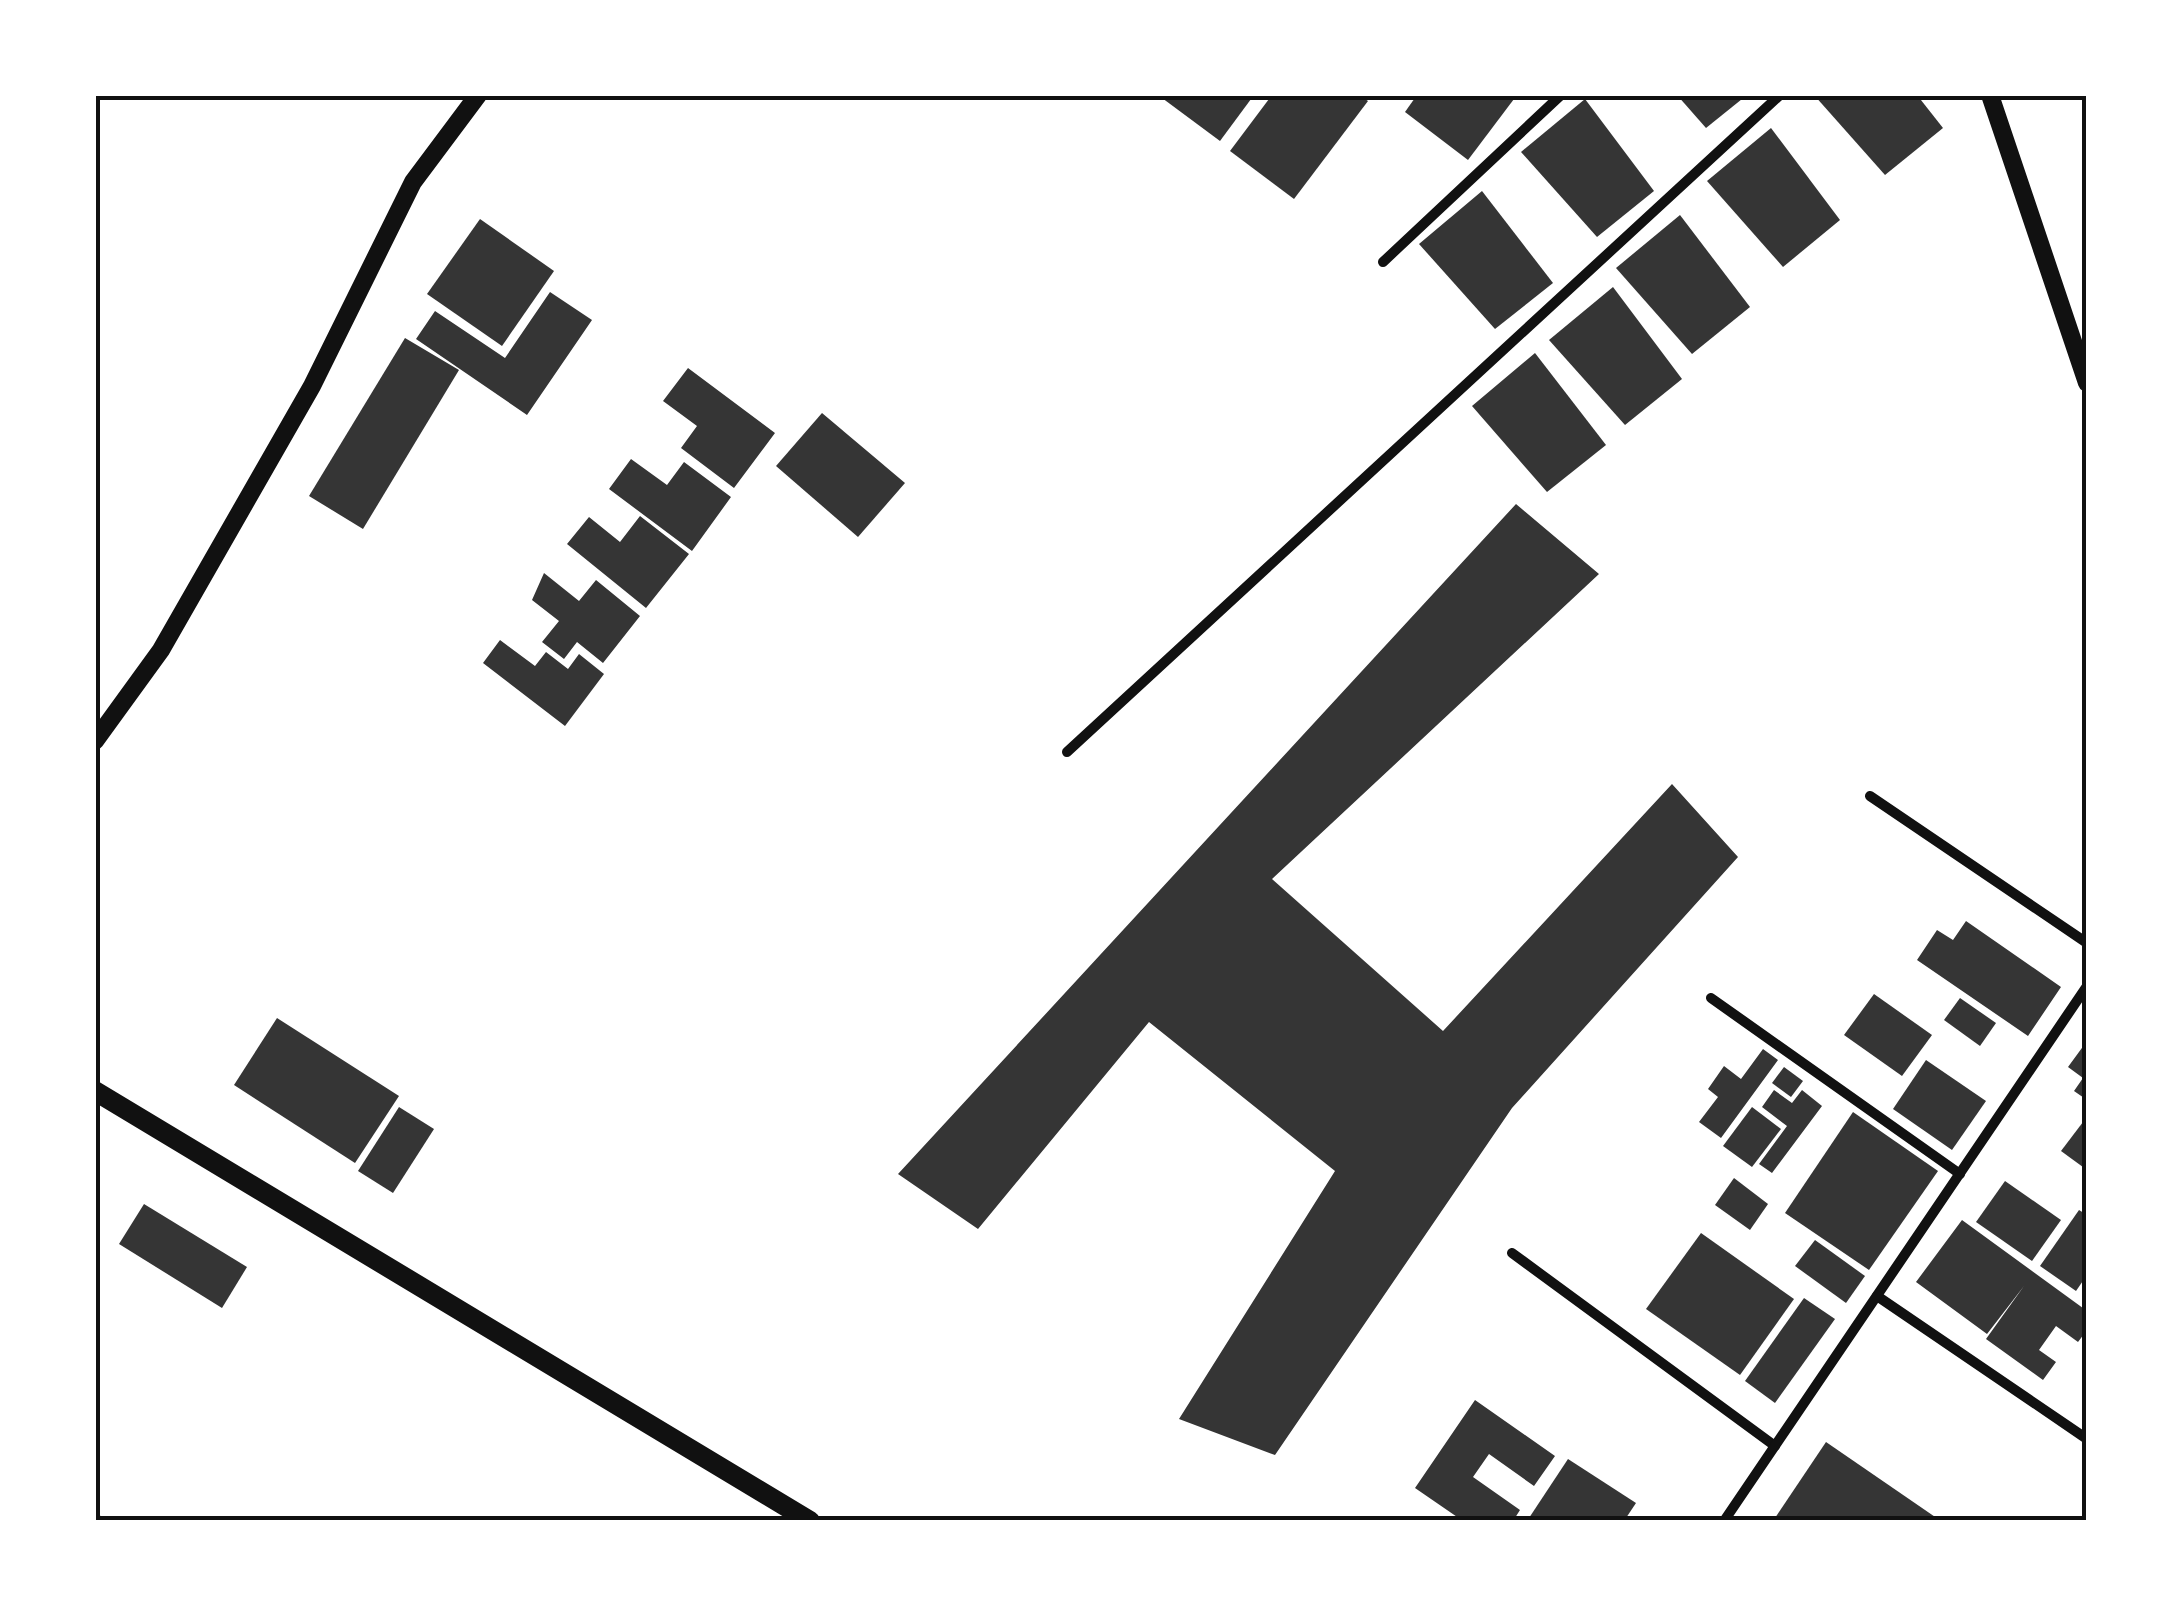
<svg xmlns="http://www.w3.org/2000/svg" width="2182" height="1616" font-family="Overpass,sans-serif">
<rect width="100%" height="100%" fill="#fff"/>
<g fill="#353535">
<polygon points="1158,95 1254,95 1220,141"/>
<polygon points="1272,95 1359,95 1368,101 1294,199 1230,151"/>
<polygon points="1417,95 1517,95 1468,160 1405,112"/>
<polygon points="1677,95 1747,95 1706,128"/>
<polygon points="1814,95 1917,95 1943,128 1885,175"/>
<polygon points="1585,99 1654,191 1597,237 1521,152"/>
<polygon points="1771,128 1840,220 1783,267 1707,181"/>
<polygon points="1482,191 1553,283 1495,329 1419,244"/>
<polygon points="1680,215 1750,307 1692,354 1616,268"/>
<polygon points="480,219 554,271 502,346 427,294"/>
<polygon points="1613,287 1682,379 1625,425 1549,340"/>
<polygon points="550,292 592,320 527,415 416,339 435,311 505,358"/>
<polygon points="405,338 459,370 363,529 309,496"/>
<polygon points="1535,353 1606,445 1547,492 1472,406"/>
<polygon points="688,368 775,433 734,488 681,448 697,426 663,401"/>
<polygon points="822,413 905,483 858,537 776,466"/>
<polygon points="631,459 667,485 684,462 731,497 692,551 609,489"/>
<polygon points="1516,504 1599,574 1272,879 1443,1031 1672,784 1738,857 1512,1108 1275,1455 1179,1419 1335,1171 1149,1022 978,1229 898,1174"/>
<polygon points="640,516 689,554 646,608 567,544 589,517 620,542"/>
<polygon points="544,573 579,601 596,580 640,616 603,663 577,642 564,659 542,642 559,621 532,600"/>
<polygon points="500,640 535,666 546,652 568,669 579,654 604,674 565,726 483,663"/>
<polygon points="1966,921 2061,987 2028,1036 1917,960 1937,930 1953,940"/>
<polygon points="1874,994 1932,1035 1902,1076 1844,1035"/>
<polygon points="1960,998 1996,1023 1980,1046 1944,1020"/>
<polygon points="277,1018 399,1096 355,1163 234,1085"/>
<polygon points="2087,1041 2087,1100 2074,1091 2083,1078 2068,1067"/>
<polygon points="1763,1049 1778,1060 1721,1138 1699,1122 1718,1097 1708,1089 1724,1066 1741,1079"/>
<polygon points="1926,1060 1986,1101 1952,1150 1893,1109"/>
<polygon points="1784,1067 1803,1081 1791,1097 1772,1083"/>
<polygon points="1774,1090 1792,1103 1802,1090 1822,1106 1772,1173 1759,1164 1787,1126 1762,1107"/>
<polygon points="399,1107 434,1129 393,1193 358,1171"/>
<polygon points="1752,1107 1781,1129 1752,1167 1723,1146"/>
<polygon points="1853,1112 1938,1171 1869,1270 1785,1213"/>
<polygon points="2083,1122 2087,1125 2087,1170 2061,1151"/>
<polygon points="1734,1178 1768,1204 1750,1230 1715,1205"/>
<polygon points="2005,1181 2061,1220 2032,1261 1976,1222"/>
<polygon points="144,1204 247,1267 222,1308 119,1244"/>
<polygon points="2079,1210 2087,1215 2087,1275 2076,1291 2040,1266"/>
<polygon points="1962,1220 2087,1311 2087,1330 2078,1342 2056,1326 2039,1350 2056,1362 2043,1380 1986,1339 2024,1286 1987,1334 1916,1282"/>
<polygon points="1701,1233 1794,1299 1740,1375 1646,1309"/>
<polygon points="1815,1240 1865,1276 1846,1303 1795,1266"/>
<polygon points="1804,1298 1835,1319 1775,1403 1745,1381"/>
<polygon points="1475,1400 1555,1456 1534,1486 1489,1454 1473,1477 1520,1510 1513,1521 1463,1521 1415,1488"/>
<polygon points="1826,1442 1941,1521 1773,1521"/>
<polygon points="1568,1459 1636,1503 1624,1521 1527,1521"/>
</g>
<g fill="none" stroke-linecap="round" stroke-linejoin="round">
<polyline stroke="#111" stroke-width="8" points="95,1517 101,1521"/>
<g stroke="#111" stroke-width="10">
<polyline points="1383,262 1561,95"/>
<polyline points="1067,752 1780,95"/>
<polyline points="1870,796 2087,943"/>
<polyline points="1711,998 1960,1174"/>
<polyline points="1512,1253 1775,1446"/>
<polyline points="1877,1296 2087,1439"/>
<polyline points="1724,1521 2087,986"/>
</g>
<g stroke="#111" stroke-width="18">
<polyline points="1990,95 2087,383"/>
<polyline points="95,741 161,650 312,386 413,182 478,95"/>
</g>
<polyline stroke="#111" stroke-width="20" points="95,1091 810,1521"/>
</g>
<rect width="2182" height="1616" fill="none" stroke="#ffffff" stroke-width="195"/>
<rect x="98" y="98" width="1986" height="1420" fill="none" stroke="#111" stroke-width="4"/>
</svg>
